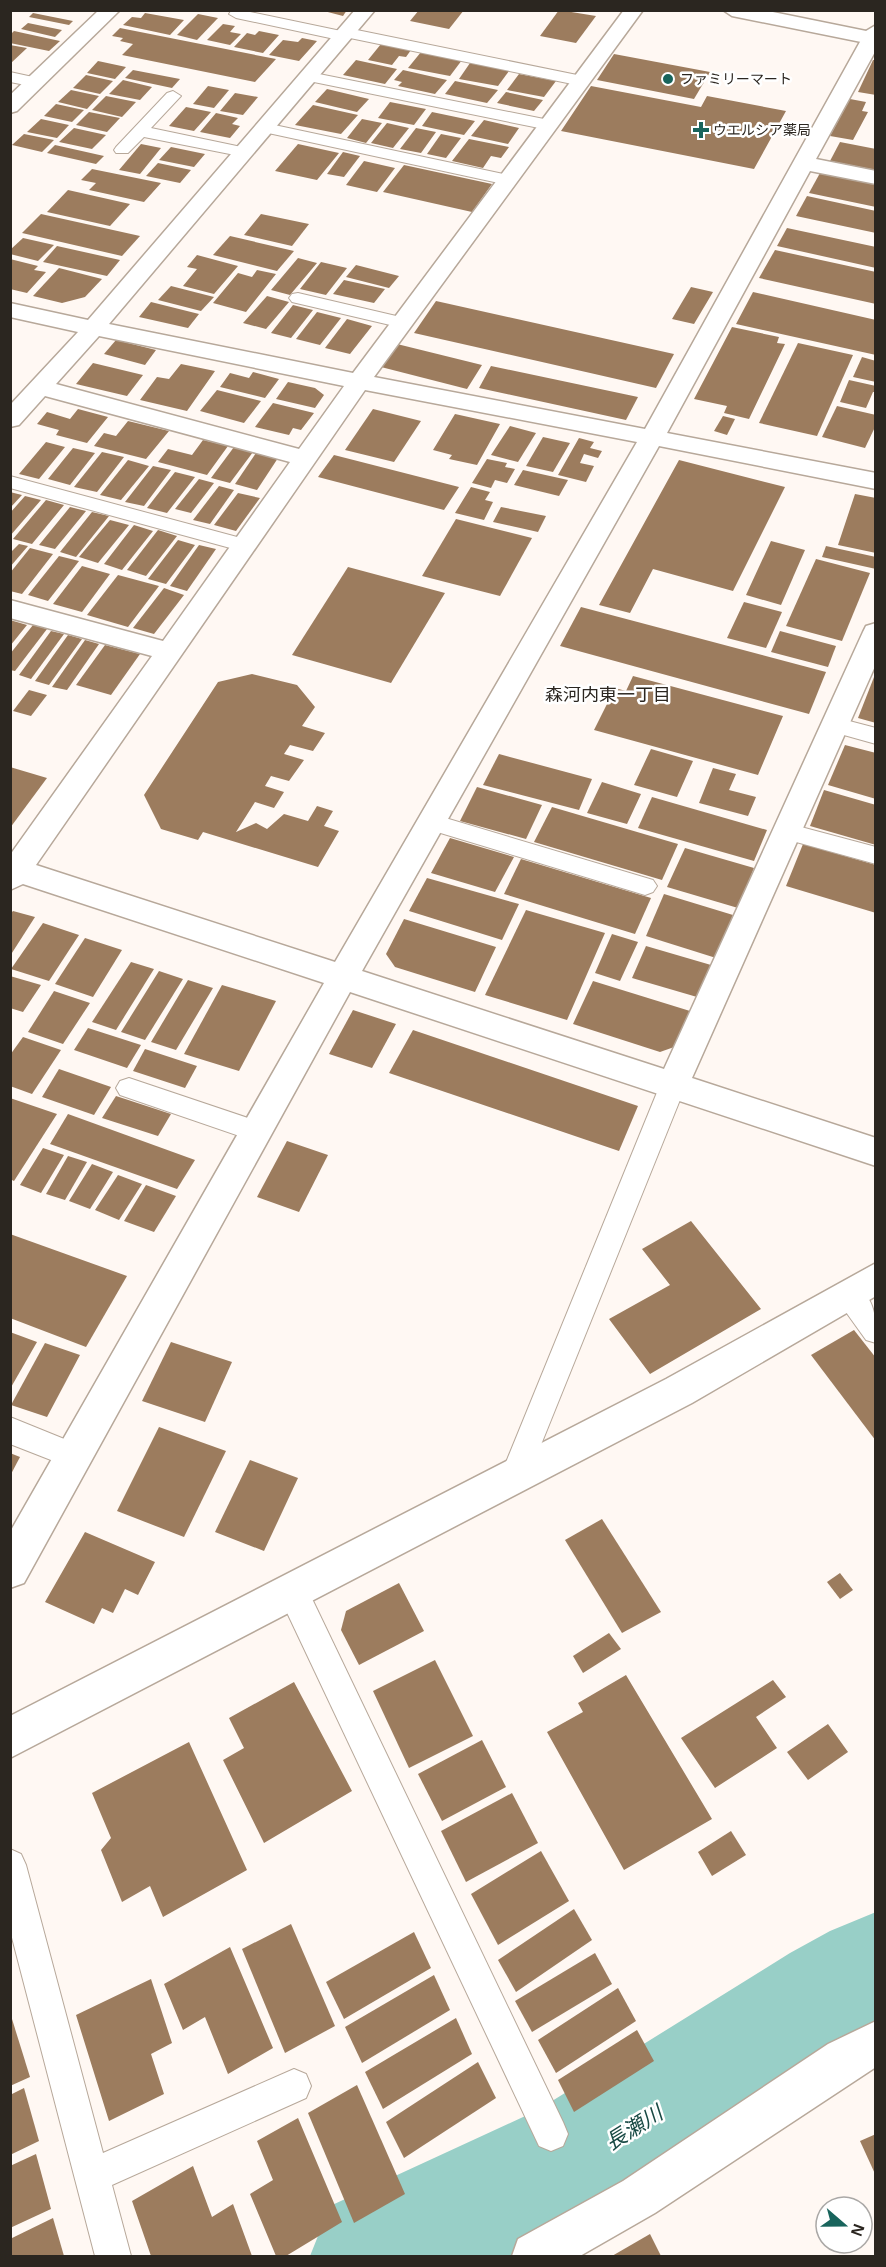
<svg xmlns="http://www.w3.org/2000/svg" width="886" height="2267" font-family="Helvetica,'Noto Sans JP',sans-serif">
<rect width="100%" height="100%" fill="#fff8f3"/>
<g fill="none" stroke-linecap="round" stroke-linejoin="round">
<polygon fill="#98cfc7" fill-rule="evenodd" points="876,1912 876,2050 632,2207 531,2256 310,2256 330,2206 536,2111 790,1953 830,1931"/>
</g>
<g fill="#9c7c5e">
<polygon points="320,10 347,10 343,16"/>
<polygon points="419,10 464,10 449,29 410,21"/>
<polygon points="559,10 596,16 576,43 540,36"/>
<polygon points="33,13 73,21 69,25 29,17"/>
<polygon points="145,13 184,20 170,35 123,25 132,17 141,18"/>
<polygon points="198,14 218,18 197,40 177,35"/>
<polygon points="28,23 62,30 55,37 21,29"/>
<polygon points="223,24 235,26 230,32 241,34 230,45 207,40"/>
<polygon points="120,28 276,59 255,82 122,55 133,44 120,41 123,38 112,36"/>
<polygon points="14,31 60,41 49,51 10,43 10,35"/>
<polygon points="259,31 279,35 263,53 234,47 247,33 255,35"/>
<polygon points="302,38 317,41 299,61 269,55 283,40 298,42"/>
<polygon points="381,44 411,50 406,57 399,56 392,65 368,60"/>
<polygon points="10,45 27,48 10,64"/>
<polygon points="421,52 462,60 450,76 408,68"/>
<polygon points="614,54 710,72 694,99 597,80"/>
<polygon points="356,60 397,69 385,84 343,75"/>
<polygon points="873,60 876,60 876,95 858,92"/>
<polygon points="98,61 126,67 115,79 87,73"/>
<polygon points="470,63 509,71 498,86 459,79"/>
<polygon points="133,70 180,79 172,88 125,78"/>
<polygon points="403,70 447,80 435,94 398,86 402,82 394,80"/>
<polygon points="519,74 556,81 544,97 507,90"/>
<polygon points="86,75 113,81 100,94 73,88"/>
<polygon points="123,80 152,87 140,100 109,94"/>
<polygon points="455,81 498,90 487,103 445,94"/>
<polygon points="208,86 229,90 214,108 193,104"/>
<polygon points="591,86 701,107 707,96 786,111 754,169 561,131"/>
<polygon points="327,89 369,99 357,112 315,102"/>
<polygon points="71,90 99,96 87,109 58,102"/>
<polygon points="506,92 543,100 534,111 497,103"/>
<polygon points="235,93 258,97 243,115 220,111"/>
<polygon points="106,96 136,102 122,117 92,110"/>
<polygon points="850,99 866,102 862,111 868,112 853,140 830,136"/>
<polygon points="390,102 426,109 414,125 378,118"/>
<polygon points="56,104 84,110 72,122 44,116"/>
<polygon points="313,105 358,115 341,134 295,125"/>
<polygon points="186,107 211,112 194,131 169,126"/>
<polygon points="89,112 120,118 107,132 76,125"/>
<polygon points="432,112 475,121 464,135 422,126"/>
<polygon points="216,113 238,118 232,124 240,126 230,138 200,132"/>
<polygon points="41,119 69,125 57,138 27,132"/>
<polygon points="362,119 382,123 366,143 347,138"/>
<polygon points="484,120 519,128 508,144 471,136"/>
<polygon points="387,123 409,128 393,148 371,143"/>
<polygon points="74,128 106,135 92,149 59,142"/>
<polygon points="416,128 436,132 421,153 400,149"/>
<polygon points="24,134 54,140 42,152 12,145"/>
<polygon points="441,134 461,138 446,158 427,154"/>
<polygon points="469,139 509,147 501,158 491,156 483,168 452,161"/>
<polygon points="840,142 876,149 876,170 830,161"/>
<polygon points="141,144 161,148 140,174 119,170"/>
<polygon points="298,144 339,153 317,180 275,171"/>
<polygon points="55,145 104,156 96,164 47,153"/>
<polygon points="171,147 205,154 194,167 159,160"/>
<polygon points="343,152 360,156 344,177 327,174"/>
<polygon points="364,161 395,168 377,192 346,185"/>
<polygon points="158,163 191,170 180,183 146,176"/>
<polygon points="404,165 492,184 472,212 383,192"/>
<polygon points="92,169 161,183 144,202 89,190 96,183 81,180"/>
<polygon points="820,173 876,184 876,207 809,193"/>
<polygon points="68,190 130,204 110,226 47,212"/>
<polygon points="807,196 876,211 876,233 796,216"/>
<polygon points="41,214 140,236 122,256 22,233"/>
<polygon points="261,214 309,224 292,246 244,235"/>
<polygon points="787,228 876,247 876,268 777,246"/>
<polygon points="230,236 294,251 277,271 213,255"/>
<polygon points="23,238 54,245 38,261 10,254 10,250"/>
<polygon points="57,246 120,260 107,276 43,262"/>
<polygon points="775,250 876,272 876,304 759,278"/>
<polygon points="197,255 238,266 214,294 183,286 197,269 187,267"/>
<polygon points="298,258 317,263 290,295 271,290"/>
<polygon points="10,259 38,266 34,270 46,272 27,293 10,289"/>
<polygon points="321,262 347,268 326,295 300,289"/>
<polygon points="356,265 399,276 389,288 346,277"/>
<polygon points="59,268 102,279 85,297 62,303 33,296"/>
<polygon points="257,270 276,274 246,312 213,303 238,273 252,277"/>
<polygon points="344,280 385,289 374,303 333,294"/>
<polygon points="171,286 214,297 201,311 158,300"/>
<polygon points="691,287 713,292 694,324 672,319"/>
<polygon points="753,292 876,320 876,355 736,324"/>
<polygon points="267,296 289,302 266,329 243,323"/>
<polygon points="436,301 674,354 656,388 414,333"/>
<polygon points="151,302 199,314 188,328 139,317"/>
<polygon points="293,305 313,310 291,338 271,333"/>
<polygon points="317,312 341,318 320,345 296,339"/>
<polygon points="347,319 372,326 350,354 325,348"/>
<polygon points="732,327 779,337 777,343 785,344 749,419 724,413 727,406 694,399"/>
<polygon points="116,340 156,350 145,365 104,354"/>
<polygon points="798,343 853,355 817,436 759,423"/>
<polygon points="397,344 482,365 467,389 381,367"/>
<polygon points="862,357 876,361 876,382 853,377"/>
<polygon points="93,363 143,375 127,396 76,384"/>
<polygon points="181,364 215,371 187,411 140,400 157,377 169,379"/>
<polygon points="491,366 638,397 626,420 479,388"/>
<polygon points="253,372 279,379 265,398 220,387 230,373 249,378"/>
<polygon points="849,380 876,386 876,392 873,392 866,408 840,402"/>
<polygon points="288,382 315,388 324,395 315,408 276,399"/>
<polygon points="217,390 261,401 244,423 200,411"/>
<polygon points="273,403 314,413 301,430 293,428 289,435 255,427"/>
<polygon points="837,406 876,415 876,425 865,448 822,437"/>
<polygon points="78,409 108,417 87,443 56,435 59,430 37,424 47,412 70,419"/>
<polygon points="373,409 421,421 394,462 345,450"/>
<polygon points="455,414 500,424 477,465 449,459 452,455 433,450"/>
<polygon points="723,416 735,419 727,435 714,431"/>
<polygon points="128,421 169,431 146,459 94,446 104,433 116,436"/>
<polygon points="510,426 536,433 518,462 491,455"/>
<polygon points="543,437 570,443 553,472 526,466"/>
<polygon points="579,438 594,442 590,448 602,451 598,458 584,454 580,463 594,466 586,482 558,475"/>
<polygon points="203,440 228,446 207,475 158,462 168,449 192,455"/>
<polygon points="46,442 65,447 39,479 19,474"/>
<polygon points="234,447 253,452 230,483 211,478"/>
<polygon points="73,448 95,453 70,485 48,479"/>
<polygon points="102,452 124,457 97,492 74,487"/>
<polygon points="256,453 278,458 257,490 235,484"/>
<polygon points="334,455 459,487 444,510 318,477"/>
<polygon points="487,459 507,463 505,467 515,469 507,483 495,480 491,488 472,483"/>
<polygon points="128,460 149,466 121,500 100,495"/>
<polygon points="679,460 785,487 733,591 653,569 630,613 599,605"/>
<polygon points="153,466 171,470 144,506 125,502"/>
<polygon points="523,470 568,480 559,496 514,485"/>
<polygon points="175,472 195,477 167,513 147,508"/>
<polygon points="199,479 214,483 191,513 175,509"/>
<polygon points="219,486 234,490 210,524 193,520"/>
<polygon points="471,487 490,492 485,500 493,502 484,520 455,513"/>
<polygon points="10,492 22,495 10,508"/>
<polygon points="238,493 260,498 236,531 214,525"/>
<polygon points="855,494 876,498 876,553 838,545"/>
<polygon points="25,496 41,500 10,536 10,513"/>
<polygon points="46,500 64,505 32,544 13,539"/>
<polygon points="70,507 86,511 55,549 39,545"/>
<polygon points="501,507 546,516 538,532 493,522"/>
<polygon points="92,512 109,516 76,557 60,552"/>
<polygon points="456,519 532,538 500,596 422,576"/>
<polygon points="110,520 129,525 98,563 79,557"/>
<polygon points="134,525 153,531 122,570 104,564"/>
<polygon points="158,530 177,536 146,576 127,570"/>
<polygon points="178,540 195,545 166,584 148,579"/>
<polygon points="771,541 805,550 781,605 746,595"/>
<polygon points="19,544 28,546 10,567 10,553"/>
<polygon points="199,545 216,549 187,591 170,586"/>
<polygon points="826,546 876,557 876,569 822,557"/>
<polygon points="30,548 53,554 22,594 10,591 10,573"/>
<polygon points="59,556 79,561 48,601 28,595"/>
<polygon points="816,559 870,573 842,641 786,626"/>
<polygon points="82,566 110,574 82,612 53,604"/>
<polygon points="348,567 445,593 391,683 292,655"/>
<polygon points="118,575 159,586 128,627 87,615"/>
<polygon points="164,588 184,595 154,634 133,628"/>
<polygon points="744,602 782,612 766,648 727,638"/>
<polygon points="581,607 826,672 809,714 560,646"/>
<polygon points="10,620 27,625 10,646"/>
<polygon points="33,625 47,629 15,671 10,670 10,654"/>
<polygon points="51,631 64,634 31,679 19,675"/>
<polygon points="780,631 836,646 828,667 771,652"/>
<polygon points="68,635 82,639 49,685 35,681"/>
<polygon points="85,640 99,644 67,690 52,687"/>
<polygon points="105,645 140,654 111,695 76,685"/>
<polygon points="252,674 297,685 315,707 302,726 325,733 313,751 290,745 284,754 304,760 289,781 271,776 265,786 284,792 274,808 255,802 236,832 256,823 267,829 284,814 308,821 317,806 333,811 324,826 339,831 318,867 203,832 198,840 161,829 144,795 218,682"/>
<polygon points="633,676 783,716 758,775 594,730 615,688 626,691"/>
<polygon points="874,677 876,677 876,723 858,718"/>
<polygon points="29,690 47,695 31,716 13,711"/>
<polygon points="845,745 876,753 876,799 828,785"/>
<polygon points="651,749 693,761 677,797 634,785"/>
<polygon points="499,754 592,779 579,810 483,785"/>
<polygon points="10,767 47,778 10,828"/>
<polygon points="713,768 736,774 729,790 756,797 748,816 699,803"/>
<polygon points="602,782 641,794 627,824 587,813"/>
<polygon points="477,787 542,805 526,839 460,821"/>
<polygon points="824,790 876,805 876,845 810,826"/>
<polygon points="652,797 767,830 754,861 638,828"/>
<polygon points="552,807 678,844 662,880 534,842"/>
<polygon points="450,838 514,857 495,892 431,873"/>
<polygon points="803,844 876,865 876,913 786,886"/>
<polygon points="685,848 754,868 738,908 667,887"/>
<polygon points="521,859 651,898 635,934 504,894"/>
<polygon points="427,878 519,904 502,940 409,911"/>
<polygon points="664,894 733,915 716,958 646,936"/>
<polygon points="526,910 605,933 567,1020 485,995"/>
<polygon points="13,911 35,917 10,956 10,914"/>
<polygon points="404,919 496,947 475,992 395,967 386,954"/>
<polygon points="43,923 79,935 49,981 11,969"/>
<polygon points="612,934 638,942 620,981 595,973"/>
<polygon points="85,938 122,950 93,997 55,984"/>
<polygon points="646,946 711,965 697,997 632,978"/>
<polygon points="131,962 154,969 116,1030 92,1022"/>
<polygon points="159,971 183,979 145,1040 121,1032"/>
<polygon points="10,976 41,985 23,1012 10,1008"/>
<polygon points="188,980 213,988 176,1050 151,1042"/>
<polygon points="593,981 690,1011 677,1046 660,1052 573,1024"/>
<polygon points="222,985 276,1001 239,1071 184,1054"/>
<polygon points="54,991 90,1003 63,1044 28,1032"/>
<polygon points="353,1010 396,1024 372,1068 329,1054"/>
<polygon points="88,1028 141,1045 127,1068 74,1050"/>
<polygon points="413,1030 638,1106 619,1151 389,1073"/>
<polygon points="23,1037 61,1050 32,1094 10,1086 10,1055"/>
<polygon points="145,1049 197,1066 185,1088 133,1071"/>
<polygon points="59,1069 111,1087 94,1115 42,1097"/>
<polygon points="116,1096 171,1114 158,1136 102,1118"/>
<polygon points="10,1098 57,1114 14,1181 10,1179"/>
<polygon points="68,1114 195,1160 177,1189 50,1144"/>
<polygon points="287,1141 328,1155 299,1212 257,1197"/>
<polygon points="43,1148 64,1155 41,1193 20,1185"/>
<polygon points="68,1156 87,1162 65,1200 46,1194"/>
<polygon points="92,1164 113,1172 90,1209 69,1201"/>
<polygon points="118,1175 142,1184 119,1220 95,1210"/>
<polygon points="146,1185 176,1196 154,1232 124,1221"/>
<polygon points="691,1221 761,1309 650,1374 609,1319 670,1285 642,1249"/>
<polygon points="10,1234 127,1276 86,1347 10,1318"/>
<polygon points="854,1330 876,1358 876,1441 811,1355"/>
<polygon points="10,1332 37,1342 10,1389"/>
<polygon points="171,1342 232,1362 205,1422 142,1401"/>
<polygon points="45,1343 80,1355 47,1417 11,1405"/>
<polygon points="159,1427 226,1451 184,1537 117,1511"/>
<polygon points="10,1453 20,1457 10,1476"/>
<polygon points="250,1460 298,1478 264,1551 215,1532"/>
<polygon points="602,1519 661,1612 622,1633 565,1540"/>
<polygon points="85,1532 155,1562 138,1595 125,1589 113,1613 102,1608 94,1624 45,1602"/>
<polygon points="840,1573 853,1590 840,1599 827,1582"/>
<polygon points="399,1583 424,1631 359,1665 341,1630 346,1611"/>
<polygon points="609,1633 621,1649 583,1673 573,1656"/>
<polygon points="435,1660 473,1736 409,1768 373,1691"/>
<polygon points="626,1675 712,1819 624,1870 547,1732 583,1712 578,1703"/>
<polygon points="773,1680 786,1697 756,1717 777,1748 715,1788 681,1738"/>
<polygon points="294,1682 352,1791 264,1843 223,1760 244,1748 229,1718"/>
<polygon points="828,1724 848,1752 808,1780 787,1752"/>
<polygon points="482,1740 506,1787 442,1821 418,1774"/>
<polygon points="189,1742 247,1870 163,1917 150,1886 122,1902 101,1850 111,1838 92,1793"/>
<polygon points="512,1793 538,1843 466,1882 441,1831"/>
<polygon points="731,1831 746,1855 712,1876 698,1852"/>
<polygon points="541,1851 569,1901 498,1945 471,1894"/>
<polygon points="574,1909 592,1940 516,1992 498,1960"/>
<polygon points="291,1924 335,2026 285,2053 242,1949"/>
<polygon points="414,1932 431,1968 344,2019 326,1982"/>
<polygon points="230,1947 273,2048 228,2074 205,2017 183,2030 164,1984"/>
<polygon points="595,1953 612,1984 532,2032 515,2001"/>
<polygon points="434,1975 450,2010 362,2063 345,2027"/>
<polygon points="151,1979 172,2043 151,2054 164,2094 109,2121 76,2015"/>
<polygon points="618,1988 636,2021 556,2073 538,2040"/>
<polygon points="456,2018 472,2054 383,2109 365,2072"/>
<polygon points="12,2019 30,2077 10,2086 10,2020"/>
<polygon points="637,2030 654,2061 574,2112 558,2080"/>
<polygon points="478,2062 496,2098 404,2158 386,2122"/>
<polygon points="357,2085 405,2194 354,2223 308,2113"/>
<polygon points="24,2088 39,2141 10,2155 10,2095"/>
<polygon points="298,2118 342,2222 286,2256 276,2256 250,2194 273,2180 257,2141"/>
<polygon points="876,2134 876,2176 860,2141"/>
<polygon points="36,2154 51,2209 10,2228 10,2166"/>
<polygon points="193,2166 212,2217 233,2204 252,2256 151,2256 132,2201"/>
<polygon points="53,2218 64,2256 10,2256 10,2239"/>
<polygon points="650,2234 661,2256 612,2256"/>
</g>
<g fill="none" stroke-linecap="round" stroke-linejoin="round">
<defs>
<g id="service">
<polygon points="241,10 341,31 347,28 582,76 590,81 582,86 350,38 344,41 236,18 229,14 231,11"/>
<polygon points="10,72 42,79 44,82 36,87 10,82"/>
<polygon points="309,72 549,120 557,125 549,130 304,80 301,77 304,74"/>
<polygon points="173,91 181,96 151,128 251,149 253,152 251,155 245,157 144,137 128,153 116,153 114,150 116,147 167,93"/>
<polygon points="265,123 508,175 516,180 508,185 259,131 257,128"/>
<polygon points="298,293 409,319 412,323 403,328 292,302 289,298 292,294"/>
<polygon points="10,476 252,541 255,546 252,551 245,552 10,488"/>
<polygon points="834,717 876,728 876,744 826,730 823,725 826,720"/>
<polygon points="432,814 653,880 657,886 653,892 645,895 424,828 421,822 424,816"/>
<polygon points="786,823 876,847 876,864 778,837 775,831 778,825"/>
<polygon points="673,1075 682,1078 686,1085 528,1477 524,1486 514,1490 504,1486 500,1477 660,1085 664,1078"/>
<polygon points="129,1078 266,1124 270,1131 266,1138 257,1142 120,1095 116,1088 120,1081"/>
<path d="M847 1282C876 1293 876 1317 876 1343L866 1340 833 1294 837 1286Z"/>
<polygon points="10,1417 84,1447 88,1456 84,1465 74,1469 10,1444"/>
<polygon points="293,1578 304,1582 563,2122 568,2134 563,2146 551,2151 539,2146 282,1602 278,1592 282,1582"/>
<polygon points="10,1849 21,1854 26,1865 103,2153 294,2069 306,2074 311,2086 306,2098 112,2185 131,2256 95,2256 10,1930"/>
</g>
<g id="minor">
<polygon points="99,10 120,10 17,111 10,113 10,95"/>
<path d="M355 10H375L109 324 353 373 624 10H643L374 377 645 429 866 31 876 25V50L816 159 876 171V184L810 171 667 433 876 473V489L659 446 362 971 664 1069 863 632 866 626 876 623V664L692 1078 876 1138V1166L350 992 24 1583 10 1588V1532L324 983 23 884 10 890V855L152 656 10 618V600L163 641 290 462 45 396 19 425 10 427V405L78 332 10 317V303L88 320ZM99 336 344 386 299 449 56 384ZM365 390 637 442 335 962 36 865Z"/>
<polygon points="876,1263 876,1296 692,1403 10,1758 10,1716 666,1379"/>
<polygon points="876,2021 876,2067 655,2213 580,2256 512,2256 518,2239 623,2181 828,2044"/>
</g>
<polygon id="tertiary" points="723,10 763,10 876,33 876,45 732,16"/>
</defs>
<use href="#service" stroke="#b7a89a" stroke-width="2"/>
<use href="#minor" stroke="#b7a89a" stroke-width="3"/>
<use href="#tertiary" stroke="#b7a89a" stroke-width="3"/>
<use href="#service" fill="#fff" fill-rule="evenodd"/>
<use href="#minor" fill="#fff" fill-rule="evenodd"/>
<use href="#tertiary" fill="#fff" fill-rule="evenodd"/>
</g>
<g fill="#18645c" stroke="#fff" stroke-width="2">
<circle cx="668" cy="79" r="6"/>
<path d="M698 121h6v6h6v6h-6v6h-6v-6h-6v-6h6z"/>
</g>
<g text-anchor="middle" stroke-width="5" stroke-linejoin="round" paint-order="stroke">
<g font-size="14" fill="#2b2620" stroke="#fff" text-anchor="start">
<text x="680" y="84">ファミリーマート</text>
<text x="713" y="135">ウエルシア薬局</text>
</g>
<g font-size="18" fill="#2b2620" stroke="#fff">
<text x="608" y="701">森河内東一丁目</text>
</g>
<g font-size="21" font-style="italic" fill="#184944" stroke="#fff">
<text transform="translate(634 2128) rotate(-32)" y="7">長瀬川</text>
</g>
</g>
<rect width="886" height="2267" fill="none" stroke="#2b2620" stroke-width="24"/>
<g transform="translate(844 2225) rotate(110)"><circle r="28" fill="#ffffff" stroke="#aaa8a6" stroke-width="1.5"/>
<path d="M0-4.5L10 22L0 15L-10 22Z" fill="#18645c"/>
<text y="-9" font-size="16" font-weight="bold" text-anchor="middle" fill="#2b2620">N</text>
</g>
</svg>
